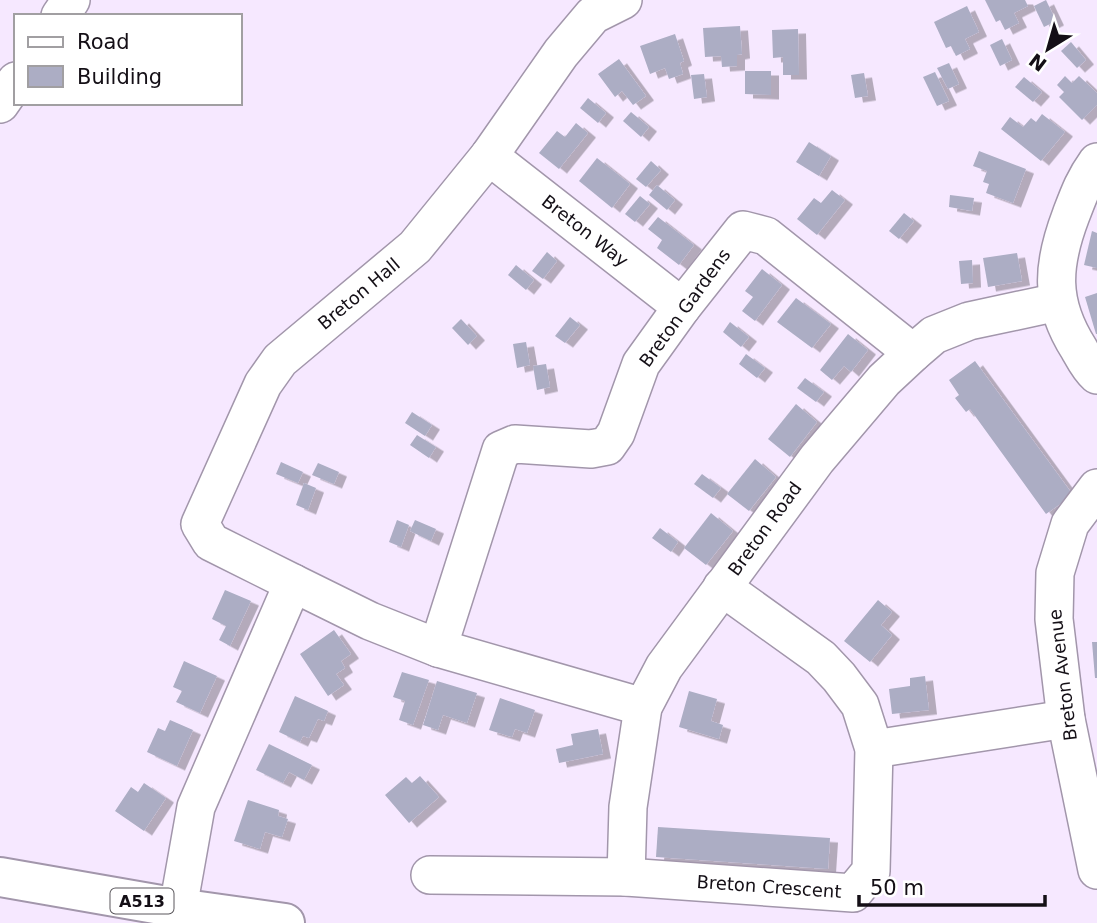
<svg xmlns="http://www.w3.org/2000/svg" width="1097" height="923" font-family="'DejaVu Sans',sans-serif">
<defs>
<filter id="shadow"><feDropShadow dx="8" dy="4.5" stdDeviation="0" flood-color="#0004"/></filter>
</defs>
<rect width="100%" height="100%" fill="#f6e8ff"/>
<g fill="#acadc4" filter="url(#shadow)">
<polygon points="985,0 1025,0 1028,6 1014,13 1019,23 1005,30 1000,20 996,22"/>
<polygon points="1046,0 1056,21 1044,27 1034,6"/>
<polygon points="967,6 979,32 965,39 970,49 956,56 951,46 946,48 934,22"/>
<polygon points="740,26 742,54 737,55 737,66 722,67 721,56 705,57 703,28"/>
<polygon points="798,29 799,75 783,75 783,57 773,58 772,30"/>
<polygon points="675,34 684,61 680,63 683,74 669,79 665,68 650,74 640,46"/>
<polygon points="1002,39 1012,60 1000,66 990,45"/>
<polygon points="1071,42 1086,60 1077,68 1061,51"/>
<polygon points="619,59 646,96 633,105 622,91 615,97 598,74"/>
<polygon points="949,63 959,84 948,89 937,68"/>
<polygon points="745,71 771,71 771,95 745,94"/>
<polygon points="935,72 949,101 937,106 923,77"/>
<polygon points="864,73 868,96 855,98 851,75"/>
<polygon points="704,74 707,97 694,99 691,75"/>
<polygon points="1065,76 1072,83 1079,76 1097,93 1097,105 1082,120 1059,97 1064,92 1057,85"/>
<polygon points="1024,77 1042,92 1033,102 1015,87"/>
<polygon points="588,98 606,113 598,123 580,108"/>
<polygon points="631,112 649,127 641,137 623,121"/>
<polygon points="1042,114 1065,132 1041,161 1001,129 1010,117 1023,127 1031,118 1036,122"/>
<polygon points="576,123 588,133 559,169 539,153 557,131 565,137"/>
<polygon points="809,142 831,156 819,176 796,162"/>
<polygon points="979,151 1026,169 1013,203 986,193 989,184 983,182 987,171 973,166"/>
<polygon points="597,158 630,184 612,208 579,181"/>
<polygon points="651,161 661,170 646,187 636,179"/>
<polygon points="657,185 675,200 667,210 649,195"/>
<polygon points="832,190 845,200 817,235 797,219 814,198 821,203"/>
<polygon points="950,195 974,198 972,211 949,207"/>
<polygon points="640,196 650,204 635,222 625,214"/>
<polygon points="904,213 914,221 899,239 889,231"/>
<polygon points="658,217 694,245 679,265 657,248 662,240 648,229"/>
<polygon points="1092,231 1097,233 1097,268 1084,265"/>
<polygon points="547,252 557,261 543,279 532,271"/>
<polygon points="1017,253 1022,281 988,287 983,258"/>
<polygon points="972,260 973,283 961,284 959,261"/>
<polygon points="516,265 534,280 526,290 508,275"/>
<polygon points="762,269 782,285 755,321 742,311 753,297 745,291"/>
<polygon points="1097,293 1097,334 1096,334 1085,297"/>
<polygon points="796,298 831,324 812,348 777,322"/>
<polygon points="570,317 580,325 565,343 555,336"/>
<polygon points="461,319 477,336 468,345 452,328"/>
<polygon points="730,322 749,337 741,347 723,332"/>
<polygon points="848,334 868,350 851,372 844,366 832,380 820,370"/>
<polygon points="526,342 530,365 517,368 513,344"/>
<polygon points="746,354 765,368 757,378 739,364"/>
<polygon points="975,361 1073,495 1046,514 970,409 966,412 955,398 959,395 949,380"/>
<polygon points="546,364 550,387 537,390 533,366"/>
<polygon points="805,378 824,392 816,402 797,388"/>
<polygon points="796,404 817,422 790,457 768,439"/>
<polygon points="412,412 432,425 425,436 405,423"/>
<polygon points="417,435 436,447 429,458 410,445"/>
<polygon points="755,459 776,477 749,511 727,494"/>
<polygon points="281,462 303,472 298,483 276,474"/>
<polygon points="318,463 339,472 334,484 312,475"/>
<polygon points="702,474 721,488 713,498 694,484"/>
<polygon points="304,483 316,488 308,510 296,505"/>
<polygon points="711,513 733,531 706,565 684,548"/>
<polygon points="397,520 409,525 401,547 389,542"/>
<polygon points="415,520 436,529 431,541 410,531"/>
<polygon points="660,528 678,542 671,552 652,538"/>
<polygon points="225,590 251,601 230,646 219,640 226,626 212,619"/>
<polygon points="878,600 892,612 881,625 892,635 870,662 844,641"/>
<polygon points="334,630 351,654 341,661 345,668 336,674 344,685 328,696 300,654"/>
<polygon points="1092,642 1097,642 1097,678 1095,678"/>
<polygon points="184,661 217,676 200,713 176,702 182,691 173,687"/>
<polygon points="402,672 429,680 413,725 399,720 405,701 393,697"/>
<polygon points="925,676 929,710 892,714 889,689 910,686 910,678"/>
<polygon points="437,681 477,693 467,723 443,715 438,730 423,725"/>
<polygon points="689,691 717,699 711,721 723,725 719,739 679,727"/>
<polygon points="295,696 328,711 324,721 318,719 309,738 303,736 300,742 279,732"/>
<polygon points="500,698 535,710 527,733 515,729 512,737 489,730"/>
<polygon points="170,720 193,730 177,766 147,752 158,728 165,731"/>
<polygon points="598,729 603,754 559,763 556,749 573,745 571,734"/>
<polygon points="269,744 312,765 304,780 289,772 283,783 256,770"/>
<polygon points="420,776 439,797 409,823 385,795 406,777 412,783"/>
<polygon points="144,783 166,798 144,831 115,811 131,787 138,792"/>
<polygon points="248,800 279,810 278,816 288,819 282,837 265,832 260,849 234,841"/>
<polygon points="658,827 830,838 828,869 656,857"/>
</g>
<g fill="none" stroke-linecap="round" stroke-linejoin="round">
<defs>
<g id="minor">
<polyline points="60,16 71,0"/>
<polyline points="0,104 16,81"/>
<polyline points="489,156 682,307"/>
<path d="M1097 162C1084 180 1079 194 1071 215 1052 265 1049 302 1079 349 1084 358 1089 368 1097 375"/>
<polyline points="1097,488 1070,524 1055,573 1054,619 1066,719 1097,870"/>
<polyline points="293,583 211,542 200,524 263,384 280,360 415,247 489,156 561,53 593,15 623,0"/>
<polyline points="438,648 501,450 515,444 591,449 607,446 616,433 641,364 682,307 743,230 766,236 913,353"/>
<polyline points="874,749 1066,719"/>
<polyline points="430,875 626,877 853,893 871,871 874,749 860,705 839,677 821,658 722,587"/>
<polyline points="626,877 628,807 643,707 664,667 817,459 884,380 913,353 934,335 969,321 1058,302"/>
<polyline points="178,908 196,807 293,583 370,621 438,648 643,707"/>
</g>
<polyline id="major" points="0,877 178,908 285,923"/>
</defs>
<use href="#minor" stroke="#a296ab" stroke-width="40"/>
<use href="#major" stroke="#a296ab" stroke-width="42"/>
<use href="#minor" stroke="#fff" stroke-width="37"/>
<use href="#major" stroke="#fff" stroke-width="38"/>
</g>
<g text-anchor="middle" stroke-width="5" stroke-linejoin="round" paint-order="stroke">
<rect fill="#fff" stroke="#5a575c" stroke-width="2" x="110.5" y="888.5" width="63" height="25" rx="5"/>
<g font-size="16" font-weight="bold" fill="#140f16">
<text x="142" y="907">A513</text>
</g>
<g font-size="18" fill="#140f16" stroke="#fff">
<text transform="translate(585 231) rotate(38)" y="6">Breton Way</text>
<text transform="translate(359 294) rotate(-40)" y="6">Breton Hall</text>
<text transform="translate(685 308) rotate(-54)" y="6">Breton Gardens</text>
<text transform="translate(765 529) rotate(-54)" y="6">Breton Road</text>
<text transform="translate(1063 675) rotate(-97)" y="6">Breton Avenue</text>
<text transform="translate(769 887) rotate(4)" y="6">Breton Crescent</text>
</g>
</g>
<rect x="14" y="14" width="228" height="91" fill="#ffffff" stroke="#a19fa2" stroke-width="2"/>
<rect x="28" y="37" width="35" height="10" fill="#ffffff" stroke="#a19fa2" stroke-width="2"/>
<text x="77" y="49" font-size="21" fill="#140f16">Road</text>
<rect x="28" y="66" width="35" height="21" fill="#acadc4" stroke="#a19fa2" stroke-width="2"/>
<text x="77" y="84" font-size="21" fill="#140f16">Building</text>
<g transform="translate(1048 49) rotate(217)" stroke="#ffffff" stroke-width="5" paint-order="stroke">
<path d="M0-5L12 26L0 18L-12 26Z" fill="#140f16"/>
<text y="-10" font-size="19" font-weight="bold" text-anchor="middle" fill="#140f16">N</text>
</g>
<path d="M859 895v10h186v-10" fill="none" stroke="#140f16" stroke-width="3.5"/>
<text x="870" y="895" font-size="21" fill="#140f16" stroke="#ffffff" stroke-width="5" paint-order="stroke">50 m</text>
</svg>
